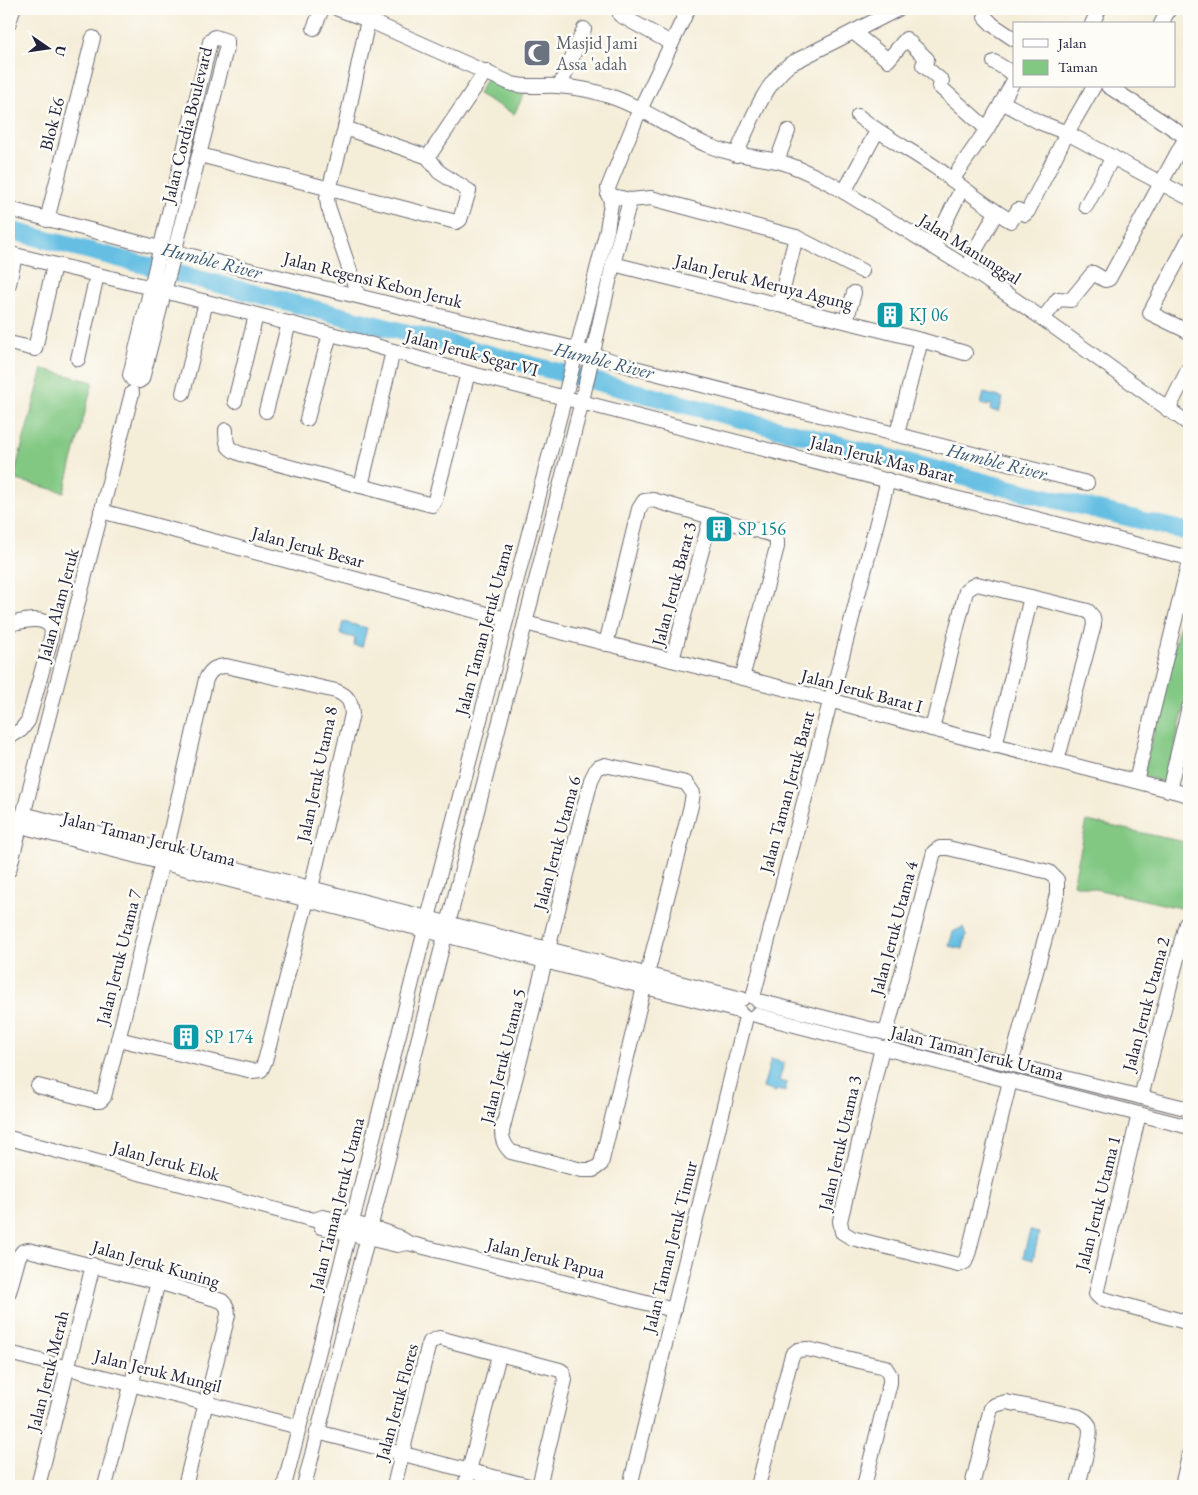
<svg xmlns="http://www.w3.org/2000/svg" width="1198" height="1495" font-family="'EB Garamond',serif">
<rect width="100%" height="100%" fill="#fdfcf7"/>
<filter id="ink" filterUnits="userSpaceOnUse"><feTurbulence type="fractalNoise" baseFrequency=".02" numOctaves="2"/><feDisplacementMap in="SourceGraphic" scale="10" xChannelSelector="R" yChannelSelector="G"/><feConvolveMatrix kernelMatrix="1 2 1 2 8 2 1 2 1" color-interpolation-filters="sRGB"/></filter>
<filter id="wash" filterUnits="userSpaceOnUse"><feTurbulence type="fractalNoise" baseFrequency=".0096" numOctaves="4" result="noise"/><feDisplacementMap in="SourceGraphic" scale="20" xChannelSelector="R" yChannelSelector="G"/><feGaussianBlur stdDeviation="1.12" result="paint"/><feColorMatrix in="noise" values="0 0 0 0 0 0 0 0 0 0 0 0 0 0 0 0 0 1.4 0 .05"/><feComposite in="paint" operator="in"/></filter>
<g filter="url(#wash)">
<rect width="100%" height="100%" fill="#f4edd8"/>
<g fill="#82c883" stroke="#52755f">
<polygon points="488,75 524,95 514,114 478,94"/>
<polygon points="43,369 93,382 64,492 13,479"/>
<polygon points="1189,587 1189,688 1166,783 1143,776"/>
<polygon points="1087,821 1189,843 1189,910 1073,884"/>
</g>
<g fill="#66bfe3" stroke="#44708f">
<polygon points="984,393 1003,398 999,412 990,410 991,405 988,404 988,406 981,404"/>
<polygon points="343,622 367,628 362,647 354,645 355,638 340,634"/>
<polygon points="963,927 966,935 963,949 949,946 953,932"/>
<polygon points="771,1059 784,1063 779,1081 787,1083 785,1091 777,1089 776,1092 763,1088"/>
<polygon points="1030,1231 1039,1233 1033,1260 1023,1257"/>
</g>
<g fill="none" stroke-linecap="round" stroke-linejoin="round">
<polyline stroke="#66bfe3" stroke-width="18" points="9,230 1011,489 1189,532"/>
</g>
</g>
<g filter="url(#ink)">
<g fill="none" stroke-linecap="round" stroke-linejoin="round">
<defs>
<g id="minor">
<path d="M338 9 368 20 512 84C529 88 541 85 557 86 573 87 591 90 606 95 642 106 672 130 707 145 730 155 753 156 777 161 797 166 815 176 833 185L979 275 1043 319 1189 424"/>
<polyline points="620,15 671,43"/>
<polyline points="985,17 993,25 1014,39"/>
<polyline points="9,23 13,9"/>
<polyline points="1092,24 1099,9"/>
<polyline points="1161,24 1169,9"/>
<polyline points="314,28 322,9"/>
<polyline points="853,32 888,60 906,39 927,59 923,65 942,81 939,86 987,129"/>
<polygon points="215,37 227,41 227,45 142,379 139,381 132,379 130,375 210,42"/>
<polyline points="994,62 1014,74"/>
<polyline points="560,86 584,29"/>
<polyline points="1002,102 1014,80"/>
<path d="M858 116C883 136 912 151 938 169 962 187 985 206 1011 221L1018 210 1025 214 1028 211 1067 133 1094 86"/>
<polyline points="345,128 428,157 486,71"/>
<polyline points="200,155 456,222 460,220 469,191 439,172 428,157"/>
<path d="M736 155C751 122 762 87 790 64L898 9"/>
<polyline points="777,161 788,131"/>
<polyline points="952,180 987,129 1002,102 1039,122 1067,133 1189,198"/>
<polyline points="844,192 877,131"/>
<polyline points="608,195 630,200 651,198 796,237 862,271"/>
<polyline points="1086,206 1113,157"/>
<polyline points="9,209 175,252 576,349 631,367 1087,483"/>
<polyline points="47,220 93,38"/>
<polyline points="1189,239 1150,313 1189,332"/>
<polyline points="933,247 962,188"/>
<polyline points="972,256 996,213"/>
<polyline points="613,264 921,340 965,353"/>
<polyline points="9,284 15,255 152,288 362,342"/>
<polyline points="358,295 328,206 327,198 345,128 368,20"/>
<polyline points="779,305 796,237"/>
<polyline points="1043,319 1058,299 1071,300 1093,273 1105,280 1109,279 1186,137 1108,86"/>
<polyline points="846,321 854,293"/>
<polyline points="9,343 35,349 54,265"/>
<polyline points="369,344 468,373 1189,558"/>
<polyline points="78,359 97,275"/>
<polyline points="183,393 206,302"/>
<polyline points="235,401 256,315"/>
<polyline points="1168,410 1189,368"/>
<polyline points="266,411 289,323"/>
<polyline points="307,419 330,334"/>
<path d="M226 430C226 445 227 449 241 454L432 505 435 500 468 373"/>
<polyline points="897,434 921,340"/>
<polyline points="361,486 393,351"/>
<polyline points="101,511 506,619"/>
<polyline points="525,623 830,700 932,729 1189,795"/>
<path d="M9 624C20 622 41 615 50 626 53 630 51 638 50 642L28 721 21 730 9 737"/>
<polyline points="606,644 639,509 644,501 653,500 773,535 777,541 777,547 742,678"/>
<polyline points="672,660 711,517"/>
<polyline points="932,729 966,591 971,587 977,584 1088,611 1093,617 1094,625 1057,761"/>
<polyline points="995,746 1031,597"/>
<polyline points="1136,781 1189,562"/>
<polyline points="1169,790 1189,707"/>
<polyline points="23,814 742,999"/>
<polyline points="9,823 739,1011"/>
<path d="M166 851 206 679C211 669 215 667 226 666L336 691C348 696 351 701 352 714L311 888"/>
<polyline points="9,870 132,393"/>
<polyline points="548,949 591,780 597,768 605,765 686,783 693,793 691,806 647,974"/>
<path d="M545 961 502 1131C502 1140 504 1145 511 1152L582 1170H593L601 1164 644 987"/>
<polyline points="753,997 888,480"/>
<polyline points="758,1001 1189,1109"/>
<polyline points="756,1015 1189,1127"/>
<polyline points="886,1033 934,852 940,848 948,848 1049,872 1057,880 1057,894 1011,1064"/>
<polyline points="118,1039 252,1071 261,1070 265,1061 307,900"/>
<polyline points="882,1048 840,1221 842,1232 852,1238 958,1265 965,1262 969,1251 1010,1081"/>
<polyline points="38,1086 95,1101 100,1101 104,1097 162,862"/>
<polyline points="1141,1097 1186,924 1189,922"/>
<polyline points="1139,1114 1096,1294 1100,1298 1189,1323"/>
<path d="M9 1138 314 1220 323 1217C347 1223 389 1228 408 1243L674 1310"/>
<polyline points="321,1227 397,1245 408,1243"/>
<path d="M9 1292 19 1256 23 1251 28 1250 158 1282 222 1301C227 1306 228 1308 228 1315L185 1486"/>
<polyline points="9,1353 299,1427"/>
<polyline points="317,1432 529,1486"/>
<polyline points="38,1486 93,1265"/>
<polyline points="105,1486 158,1282"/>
<polyline points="284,1486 349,1234 428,918 566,392 607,230 611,203 608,188 638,114 688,9"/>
<polyline points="304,1486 582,401 613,264 630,200"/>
<polyline points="394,1486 428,1347 430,1342 439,1338 560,1370 563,1372 565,1380 539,1486"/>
<polyline points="465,1486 499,1355"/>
<polyline points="630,1486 746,1017"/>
<polyline points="758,1486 792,1355 798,1350 807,1349 885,1367 890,1375 890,1383 864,1486"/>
<path d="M972 1486 991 1408 995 1405 1006 1402 1077 1416C1082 1418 1087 1421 1089 1426 1093 1435 1080 1475 1078 1486"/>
<polyline points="1182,1486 1189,1456"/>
</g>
</defs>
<use href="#minor" stroke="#6c6972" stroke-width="16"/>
<use href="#minor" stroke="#fff" stroke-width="14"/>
</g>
</g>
<defs>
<symbol id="mosque-square" viewBox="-11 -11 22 22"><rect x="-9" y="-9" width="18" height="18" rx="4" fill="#6b7280" stroke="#fdfcf7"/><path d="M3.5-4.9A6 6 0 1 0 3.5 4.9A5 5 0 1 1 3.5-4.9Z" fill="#fff"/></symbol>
<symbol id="building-square" viewBox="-11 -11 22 22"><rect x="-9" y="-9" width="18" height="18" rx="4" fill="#0f9aa8" stroke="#fdfcf7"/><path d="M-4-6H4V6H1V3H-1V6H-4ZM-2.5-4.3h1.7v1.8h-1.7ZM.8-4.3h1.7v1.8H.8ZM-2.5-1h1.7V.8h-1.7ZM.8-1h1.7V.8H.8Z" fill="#fff"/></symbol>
</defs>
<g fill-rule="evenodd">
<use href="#mosque-square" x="521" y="37" width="32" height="32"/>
<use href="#building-square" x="874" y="299" width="32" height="32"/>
<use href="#building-square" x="703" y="513" width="32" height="32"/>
<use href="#building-square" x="170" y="1021" width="32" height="32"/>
</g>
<g text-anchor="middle" stroke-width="5" stroke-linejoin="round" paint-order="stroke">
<g font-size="18" fill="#5b616d" stroke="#fdfcf7" text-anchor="start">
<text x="556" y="49">Masjid Jami<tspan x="556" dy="21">Assa 'adah</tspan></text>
</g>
<g font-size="18" fill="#22223b" stroke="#fdfcf7">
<text transform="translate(52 124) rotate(-76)" y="6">Blok E6</text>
<text transform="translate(187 125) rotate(-76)" y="6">Jalan Cordia Boulevard</text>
<text transform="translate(970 249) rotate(32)" y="6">Jalan Manunggal</text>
<text transform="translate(373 280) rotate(14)" y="6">Jalan Regensi Kebon Jeruk</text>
<text transform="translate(764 282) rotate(14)" y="6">Jalan Jeruk Meruya Agung</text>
<text transform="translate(472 353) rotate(15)" y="6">Jalan Jeruk Segar VI</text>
<text transform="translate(882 459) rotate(14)" y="6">Jalan Jeruk Mas Barat</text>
<text transform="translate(308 547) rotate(15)" y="6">Jalan Jeruk Besar</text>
<text transform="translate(674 584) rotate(-75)" y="6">Jalan Jeruk Barat 3</text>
<text transform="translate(58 605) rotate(-75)" y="6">Jalan Alam Jeruk</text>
<text transform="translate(484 629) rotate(-75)" y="6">Jalan Taman Jeruk Utama</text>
<text transform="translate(862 691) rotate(15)" y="6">Jalan Jeruk Barat I</text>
<text transform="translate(317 774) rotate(-78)" y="6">Jalan Jeruk Utama 8</text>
<text transform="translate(787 792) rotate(-75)" y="6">Jalan Taman Jeruk Barat</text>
<text transform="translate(149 839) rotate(14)" y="6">Jalan Taman Jeruk Utama</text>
<text transform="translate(557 843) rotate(-75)" y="6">Jalan Jeruk Utama 6</text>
<text transform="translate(894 928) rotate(-75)" y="6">Jalan Jeruk Utama 4</text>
<text transform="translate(119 957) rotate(-76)" y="6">Jalan Jeruk Utama 7</text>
<text transform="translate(1146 1004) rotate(-75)" y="6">Jalan Jeruk Utama 2</text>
<text transform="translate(977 1053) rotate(14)" y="6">Jalan Taman Jeruk Utama</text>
<text transform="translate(503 1056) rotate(-76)" y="6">Jalan Jeruk Utama 5</text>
<text transform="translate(840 1143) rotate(-77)" y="6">Jalan Jeruk Utama 3</text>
<text transform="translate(166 1161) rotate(15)" y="6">Jalan Jeruk Elok</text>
<text transform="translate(1098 1203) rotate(-76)" y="6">Jalan Jeruk Utama 1</text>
<text transform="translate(337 1204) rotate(-76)" y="6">Jalan Taman Jeruk Utama</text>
<text transform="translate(670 1247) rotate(-76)" y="6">Jalan Taman Jeruk Timur</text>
<text transform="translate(546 1258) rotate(14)" y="6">Jalan Jeruk Papua</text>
<text transform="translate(156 1264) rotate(16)" y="6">Jalan Jeruk Kuning</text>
<text transform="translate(48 1371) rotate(-76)" y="6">Jalan Jeruk Merah</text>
<text transform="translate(158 1371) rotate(14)" y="6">Jalan Jeruk Mungil</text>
<text transform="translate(397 1402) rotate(-75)" y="6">Jalan Jeruk Flores</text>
</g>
<g font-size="18" fill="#0d838f" stroke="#fdfcf7" text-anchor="start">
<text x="909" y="321">KJ 06</text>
<text x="738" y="535">SP 156</text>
<text x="205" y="1043">SP 174</text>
</g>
<g font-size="19" font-style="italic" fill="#3a5976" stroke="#fdfcf7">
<text transform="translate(212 260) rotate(14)" y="7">Humble River</text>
<text transform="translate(604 360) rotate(14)" y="7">Humble River</text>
<text transform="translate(997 461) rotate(14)" y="7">Humble River</text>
</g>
</g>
<rect width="1198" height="1495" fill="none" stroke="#fdfcf7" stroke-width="30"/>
<rect x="1013" y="22" width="162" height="65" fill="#fdfcf7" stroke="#a5a5ac"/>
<rect x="1023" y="39" width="25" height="8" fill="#ffffff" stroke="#a5a5ac"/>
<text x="1058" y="48" font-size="15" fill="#22223b">Jalan</text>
<rect x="1023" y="60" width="25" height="15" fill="#82c883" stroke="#a5a5ac"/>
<text x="1058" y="72" font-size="15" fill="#22223b">Taman</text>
<g transform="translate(48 48) rotate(103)" stroke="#fdfcf7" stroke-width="4" paint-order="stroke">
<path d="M0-4L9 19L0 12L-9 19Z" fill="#22223b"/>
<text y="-8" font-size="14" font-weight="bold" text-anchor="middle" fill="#22223b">U</text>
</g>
</svg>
